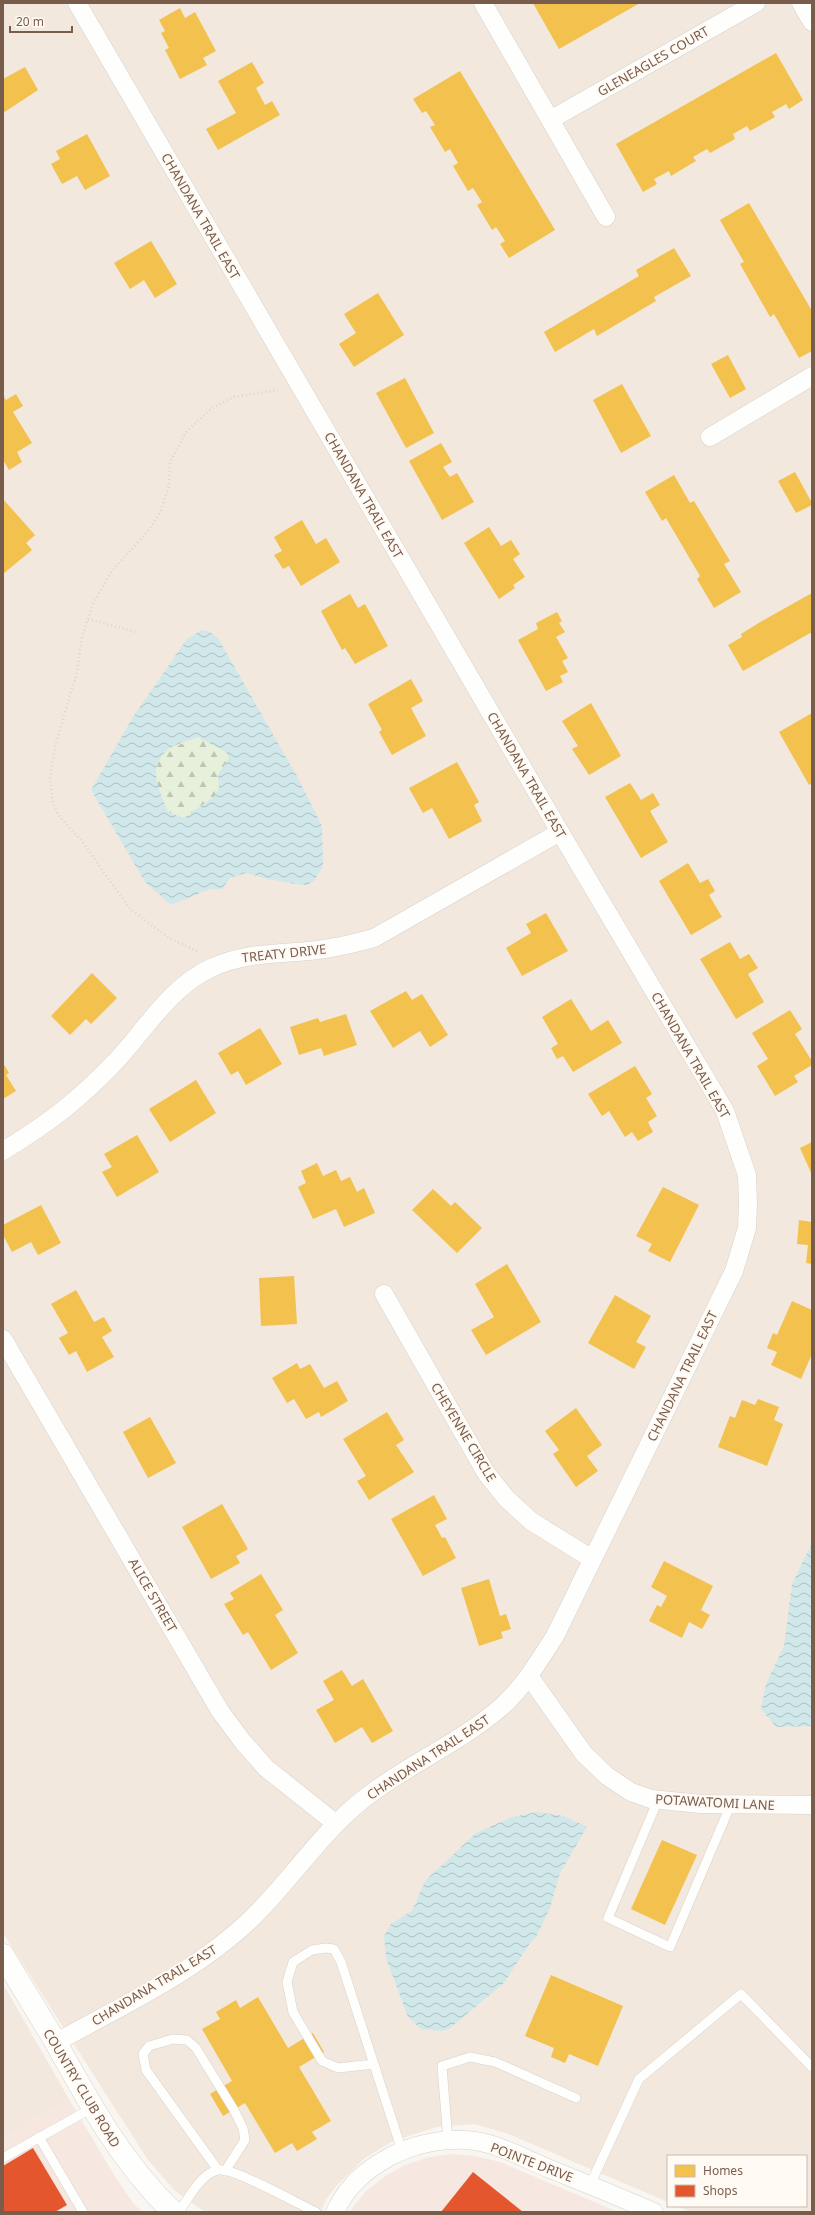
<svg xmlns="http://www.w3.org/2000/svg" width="815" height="2215" font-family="'Noto Sans',sans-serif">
<defs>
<pattern id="forest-firs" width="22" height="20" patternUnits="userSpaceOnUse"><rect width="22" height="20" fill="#e7f0db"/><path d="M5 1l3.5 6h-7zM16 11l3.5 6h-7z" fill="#c0c6b4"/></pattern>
<pattern id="water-waves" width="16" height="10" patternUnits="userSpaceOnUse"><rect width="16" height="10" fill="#d0e8ea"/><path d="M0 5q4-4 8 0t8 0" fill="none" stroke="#aebfc0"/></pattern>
</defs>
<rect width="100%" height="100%" fill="#f9f5f0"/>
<g fill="#f2e8de">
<polygon points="3,3 812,3 812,2212 690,2212 676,2206 806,2206 806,2156 668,2156 668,2202 506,2133 474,2124 437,2127 393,2141 365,2158 338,2184 326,2199 321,2212 205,2212 175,2191 148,2160 3,1933"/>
<polygon points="3,1984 69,2099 3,2137"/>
</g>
<g fill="#f6e8e1">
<polygon points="69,2099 114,2175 133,2203 142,2212 3,2212 3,2137"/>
<polygon points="452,2154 475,2156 500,2162 618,2212 349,2212 366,2191 387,2175 405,2165 429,2157"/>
</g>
<polygon fill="url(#forest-firs)" points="198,737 226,752 229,758 218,775 219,788 215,796 184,818 168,812 154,778 159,760 167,750"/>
<g fill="url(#water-waves)" fill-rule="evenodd">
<path d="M202 630 210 632 218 638 299 780 322 826 323 866 314 881 307 885H302L267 879 246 873 230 878 222 889H210L171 905 145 882 91 790 133 717 187 639ZM198 737 226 752 229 758 218 775 219 788 215 796 184 818 168 812C160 792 147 769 166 751 173 744 189 741 198 737Z"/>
<polygon points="812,1543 812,1726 776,1727 761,1709 766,1684 784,1646 792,1584"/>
<polygon points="537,1812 564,1816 587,1827 560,1873 550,1908 536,1937 530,1943 504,1983 449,2029 441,2031 421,2029 408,2017 386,1958 384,1936 391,1924 412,1911 425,1881 476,1833 512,1817"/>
</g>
<g fill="#f2c14e">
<polygon points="533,3 640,3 559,49"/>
<polygon points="180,8 185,18 195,12 216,51 203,58 207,65 180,79 165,50 169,48 161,33 165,31 159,20"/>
<polygon points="776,53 803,100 789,109 786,104 772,112 775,117 750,131 747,126 733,134 735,139 710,153 707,149 693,157 696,161 671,176 669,171 654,179 657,184 643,192 616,144"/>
<polygon points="252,62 264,83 256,88 265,105 272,101 280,115 218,150 206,129 236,113 218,81"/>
<polygon points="25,67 38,90 3,113 3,79"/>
<polygon points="460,71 555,230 509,258 500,244 505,241 496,227 492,230 477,205 482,202 473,188 468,191 453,166 458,163 450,149 445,152 430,127 435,125 426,111 422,113 413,99"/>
<polygon points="87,134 110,176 85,190 77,176 62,184 51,164 60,159 56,151"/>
<polygon points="749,203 812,311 812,351 799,358 774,314 770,317 740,264 744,262 720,220"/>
<polygon points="151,241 177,284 155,298 144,280 130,289 114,263"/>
<polygon points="674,248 691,276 654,297 656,301 597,336 594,329 555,352 544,332 639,276 636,270"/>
<polygon points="378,293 404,335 354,367 339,344 356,333 344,314"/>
<polygon points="728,355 746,389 730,398 711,364"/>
<polygon points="405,378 434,433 406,448 376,393"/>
<polygon points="622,384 651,436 621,453 593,400"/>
<polygon points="16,394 23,406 13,412 32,443 17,452 22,462 9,470 3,460 3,395 6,400"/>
<polygon points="441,443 452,462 443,467 450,477 457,473 474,502 442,520 409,461"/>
<polygon points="795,472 812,503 812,505 796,513 778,481"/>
<polygon points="674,475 690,503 694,501 730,561 724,564 741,592 714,608 697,579 700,576 666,518 662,521 645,492"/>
<polygon points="3,499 35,535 26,543 32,550 3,574"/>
<polygon points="302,520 316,544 326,538 340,562 301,586 289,566 283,569 274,555 282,551 274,537"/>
<polygon points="489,527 501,546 511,540 520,554 513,559 525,577 513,585 515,588 499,599 464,543"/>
<polygon points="812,593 812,632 743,671 728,645 742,637 741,634 762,621"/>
<polygon points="350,594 358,608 365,604 388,646 355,664 345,648 342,650 321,611"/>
<polygon points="557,612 562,621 559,623 565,632 556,637 568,658 562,661 568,672 560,676 563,682 546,691 518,640 538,629 536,623"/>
<polygon points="411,679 423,701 411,708 426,736 392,755 379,732 382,730 368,704"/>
<polygon points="591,703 621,756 589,775 572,749 578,746 562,721"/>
<polygon points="812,713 812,783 809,785 779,732"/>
<polygon points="457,762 479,802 474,805 482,821 449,839 432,808 423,813 409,788"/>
<polygon points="630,783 641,800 653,793 660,805 650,811 668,842 641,858 605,797"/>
<polygon points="688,863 700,883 708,879 715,891 709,895 722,917 691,935 659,881"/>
<polygon points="546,913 568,951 522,976 506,948 531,933 526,924"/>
<polygon points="730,942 740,959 749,954 758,968 748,974 764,1002 736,1019 700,959"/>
<polygon points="92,973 117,998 91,1024 86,1019 70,1035 51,1016"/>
<polygon points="406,991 412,1000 422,994 448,1035 430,1047 420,1031 393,1048 370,1011"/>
<polygon points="571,999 591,1031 608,1020 622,1043 573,1072 563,1056 557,1059 551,1048 558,1044 542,1017"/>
<polygon points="790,1010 802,1029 795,1034 812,1061 812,1065 794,1076 798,1082 775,1096 757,1066 768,1059 752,1033"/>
<polygon points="346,1014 357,1045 324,1056 321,1048 299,1055 290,1027 318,1018 320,1022"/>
<polygon points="260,1028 282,1064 246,1085 238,1071 231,1075 218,1053"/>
<polygon points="3,1063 9,1073 6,1075 16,1091 3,1099"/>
<polygon points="635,1066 652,1094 646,1098 657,1116 648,1122 653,1132 638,1141 632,1132 625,1137 609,1111 602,1116 588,1094"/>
<polygon points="196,1080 216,1113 170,1142 149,1109"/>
<polygon points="137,1135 159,1172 117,1197 102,1172 112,1167 104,1154"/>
<polygon points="812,1142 812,1175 800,1148"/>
<polygon points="317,1163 323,1176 336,1170 341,1181 350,1177 357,1192 364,1188 375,1213 344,1227 336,1209 313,1219 298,1187 306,1183 301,1171"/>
<polygon points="663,1187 699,1205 670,1262 648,1251 652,1244 636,1236"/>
<polygon points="433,1189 451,1206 455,1202 482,1228 457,1253 412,1210"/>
<polygon points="41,1205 61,1243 38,1255 31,1242 12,1252 3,1235 3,1225"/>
<polygon points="799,1220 812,1222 812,1264 806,1263 808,1245 797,1244"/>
<polygon points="507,1264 541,1322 486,1355 471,1330 494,1317 475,1284"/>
<polygon points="294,1276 297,1324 261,1326 259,1278"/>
<polygon points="76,1290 94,1322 104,1317 112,1331 102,1337 114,1357 87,1372 76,1351 69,1355 59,1338 68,1333 51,1304"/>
<polygon points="615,1295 651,1316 636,1342 646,1347 634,1369 588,1343"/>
<polygon points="792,1301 812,1310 812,1354 801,1379 771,1365 777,1352 767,1348 773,1333 777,1335"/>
<polygon points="297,1363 300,1369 310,1364 324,1388 337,1381 348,1401 321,1417 319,1412 306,1419 294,1399 287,1403 272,1378"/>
<polygon points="758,1399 779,1407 774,1420 783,1424 767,1466 718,1447 730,1416 735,1418 742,1400 755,1405"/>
<polygon points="576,1408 602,1445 587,1456 598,1471 576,1487 553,1454 559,1450 545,1431"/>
<polygon points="387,1412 404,1440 396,1445 414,1472 369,1500 357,1481 366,1476 343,1439"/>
<polygon points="150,1417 176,1463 148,1478 123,1432"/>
<polygon points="434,1495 447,1519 435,1525 442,1538 445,1537 456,1558 423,1576 391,1519"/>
<polygon points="222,1504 248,1549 236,1556 240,1563 211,1579 182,1527"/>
<polygon points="664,1561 713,1586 701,1610 710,1615 702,1629 689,1622 682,1638 649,1621 657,1605 661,1607 667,1596 651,1587"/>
<polygon points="261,1574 283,1610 275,1615 298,1653 271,1670 248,1632 243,1635 224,1604 234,1599 230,1593"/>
<polygon points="489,1579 500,1616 506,1614 511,1629 501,1632 503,1638 479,1646 461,1588"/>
<polygon points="342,1670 352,1686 363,1679 393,1731 372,1743 362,1727 335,1743 316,1710 334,1700 323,1681"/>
<polygon points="662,1840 697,1855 665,1925 631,1909"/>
<polygon points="551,1975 623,2006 598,2066 569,2054 565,2063 551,2057 554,2048 525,2036"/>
<polygon points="258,1997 288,2048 313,2033 324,2052 299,2067 331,2121 312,2132 317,2139 297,2151 292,2143 275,2153 245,2103 223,2116 210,2094 232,2081 202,2029 220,2019 216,2012 236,2000 240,2008"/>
</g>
<g fill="#e4572e">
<polygon points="33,2148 67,2205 55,2212 3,2212 3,2166"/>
<polygon points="473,2172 523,2212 441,2212"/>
</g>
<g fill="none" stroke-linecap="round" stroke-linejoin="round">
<defs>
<g id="lane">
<polyline points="658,1800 608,1918 670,1947 731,1804"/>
<polyline points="374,2064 338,2068 322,2061 293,2012 287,1982 293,1962 312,1950 326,1948 334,1949 341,1962 402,2151"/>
<polyline points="39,2137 83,2212"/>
<polyline points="448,2141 442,2066 470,2057 495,2062 576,2098"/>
<polyline points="3,2158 92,2108"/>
<polyline points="218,2170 146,2070 143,2054 149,2046 173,2039 187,2040 196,2048 234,2110 243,2128 245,2140 225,2171"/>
<polyline points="590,2185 639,2079 741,1994 812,2067"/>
<path d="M179 2212C188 2199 201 2173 218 2170 233 2167 298 2204 316 2212"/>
</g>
<g id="street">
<polyline points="483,3 606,217"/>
<polyline points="801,3 812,22"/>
<polyline points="550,120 756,3"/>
<polyline points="710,437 812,376"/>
<path d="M3 1151C49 1123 79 1100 116 1061 146 1029 170 987 211 968 243 953 274 954 309 951 331 949 352 944 374 938L560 832"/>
<polyline points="384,1294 486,1473 507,1499 531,1521 592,1559"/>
<polyline points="3,1339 220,1711 243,1742 266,1768 335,1823"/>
<polyline points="529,1676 584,1754 607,1776 631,1792 651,1799 701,1804 812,1805"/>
<path d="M55 2043C121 2006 194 1973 249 1921 289 1883 318 1836 361 1801 404 1766 457 1745 500 1708 523 1688 539 1661 555 1636L734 1271 747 1228 748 1203 747 1175 725 1111 560 832 77 3"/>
<path d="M335 2212C344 2192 360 2175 379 2163 410 2143 452 2134 489 2144 510 2150 530 2161 550 2169 585 2183 619 2197 654 2212"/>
</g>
<path id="secondary" d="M3 1955C20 1984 39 2014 56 2043 90 2104 122 2163 173 2212"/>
</defs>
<use href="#lane" stroke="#d7d1cb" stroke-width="10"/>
<use href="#street" stroke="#d7d1cb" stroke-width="19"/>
<use href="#secondary" stroke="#d9d2cb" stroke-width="23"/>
<g stroke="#dcd5d0" stroke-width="2.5" stroke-dasharray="1 3" stroke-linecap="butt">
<polyline points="88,619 136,632"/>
<polyline points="197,951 169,938 130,909 81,840 58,815 53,803 50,778 55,747 77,672 82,636 93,604 111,572 149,530 161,511 169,485 170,462 186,432 212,408 234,397 278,390"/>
</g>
<use href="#lane" stroke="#fefefd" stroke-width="9"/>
<use href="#street" stroke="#fefefd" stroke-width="18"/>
<use href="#secondary" stroke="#fefefd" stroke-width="22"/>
</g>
<g text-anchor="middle" stroke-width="4" stroke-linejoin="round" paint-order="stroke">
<g font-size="13" fill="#7a5c4d" stroke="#fffaf3">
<text transform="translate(653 61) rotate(-30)" y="5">GLENEAGLES COURT</text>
<text transform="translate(201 216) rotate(60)" y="5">CHANDANA TRAIL EAST</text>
<text transform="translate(364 495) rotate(60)" y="5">CHANDANA TRAIL EAST</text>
<text transform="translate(527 775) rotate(60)" y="5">CHANDANA TRAIL EAST</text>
<text transform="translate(284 953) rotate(-6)" y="5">TREATY DRIVE</text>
<text transform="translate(691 1055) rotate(60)" y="5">CHANDANA TRAIL EAST</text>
<text transform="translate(682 1376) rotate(-64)" y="5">CHANDANA TRAIL EAST</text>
<text transform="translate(464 1432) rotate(59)" y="5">CHEYENNE CIRCLE</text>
<text transform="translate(153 1595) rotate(60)" y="5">ALICE STREET</text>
<text transform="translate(428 1757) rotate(-33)" y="5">CHANDANA TRAIL EAST</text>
<text transform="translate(715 1802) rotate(3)" y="5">POTAWATOMI LANE</text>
<text transform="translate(154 1985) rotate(-31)" y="5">CHANDANA TRAIL EAST</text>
<text transform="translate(82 2088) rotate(59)" y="5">COUNTRY CLUB ROAD</text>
<text transform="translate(532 2162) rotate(21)" y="5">POINTE DRIVE</text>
</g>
</g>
<rect width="815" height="2215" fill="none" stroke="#7a5c4d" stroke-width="8"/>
<rect x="667" y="2155" width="140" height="52" fill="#fffaf3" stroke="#cabbb1"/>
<rect x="675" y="2165" width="20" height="12" fill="#f2c14e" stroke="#cabbb1"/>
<text x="703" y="2175" font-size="12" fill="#7a5c4d">Homes</text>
<rect x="675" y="2185" width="20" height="12" fill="#e4572e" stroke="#cabbb1"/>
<text x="703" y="2195" font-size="12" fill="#7a5c4d">Shops</text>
<path d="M10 26v6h62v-6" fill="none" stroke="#7a5c4d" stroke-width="2"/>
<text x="16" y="26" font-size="12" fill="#7a5c4d" stroke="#fffaf3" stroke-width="3" paint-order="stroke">20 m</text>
</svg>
